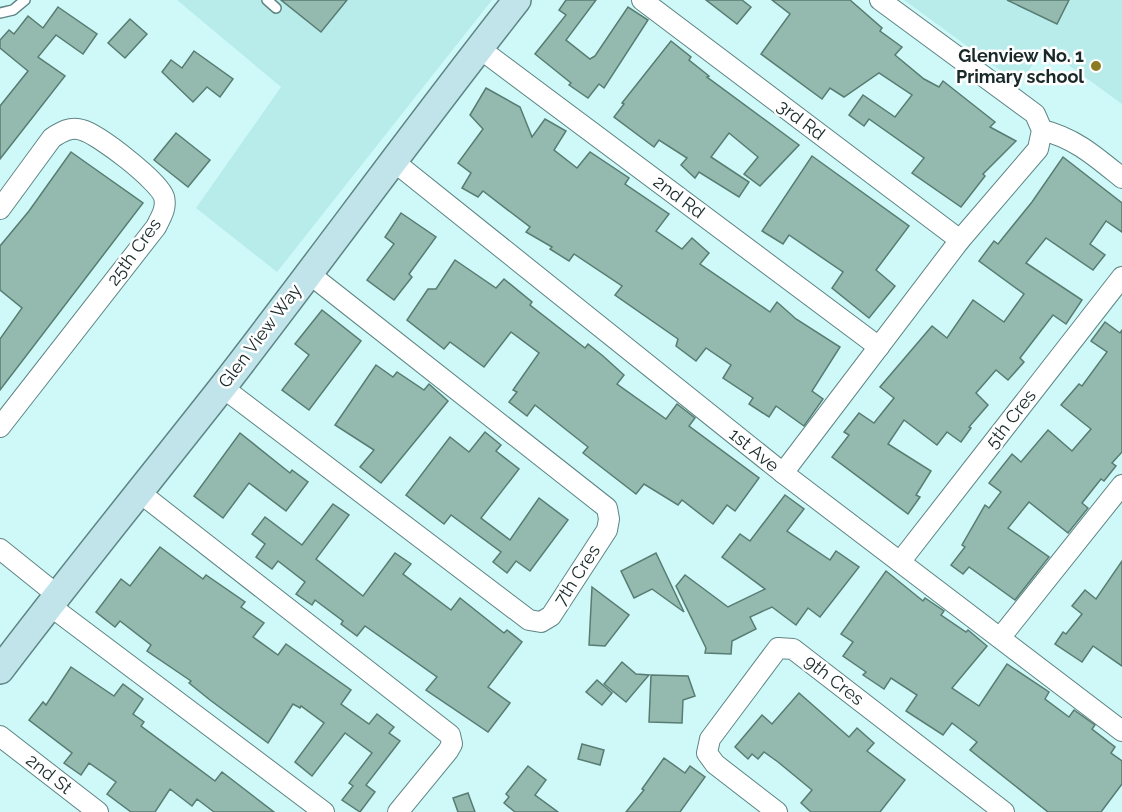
<svg xmlns="http://www.w3.org/2000/svg" width="1122" height="812" font-family="Raleway,sans-serif">
<rect width="100%" height="100%" fill="#cef9f8"/>
<g fill="#b8eceb">
<polygon points="177,0 492,0 277,272 196,208 281,87"/>
<polygon points="904,0 1122,0 1122,104 1045,48 1019,84"/>
</g>
<g fill="#94baaf" stroke="#587c71" stroke-width="1.5">
<polygon points="281,0 347,0 321,32"/>
<polygon points="566,0 596,0 566,40 590,59 595,56 628,7 648,20 604,88 599,84 588,98 569,85 571,83 535,54 566,15 559,10"/>
<polygon points="706,0 742,0 751,7 737,24"/>
<polygon points="772,0 850,0 882,28 880,31 902,47 895,55 924,79 939,87 943,81 995,122 990,127 1016,141 983,174 985,176 961,207 912,173 924,158 869,119 864,126 849,115 863,95 895,117 912,95 879,73 844,97 830,88 822,99 761,54 790,14"/>
<polygon points="1007,0 1069,0 1057,24"/>
<polygon points="58,7 97,34 83,54 56,35 38,57 65,76 0,159 0,106 28,71 0,48 0,40 9,30 14,34 28,16 43,28"/>
<polygon points="130,19 147,34 125,58 108,43"/>
<polygon points="671,41 691,57 689,60 709,76 707,77 799,145 760,186 744,174 758,157 729,133 711,157 749,182 739,197 699,172 695,178 681,165 687,158 659,140 654,147 614,117 624,104 622,103"/>
<polygon points="194,51 233,79 220,97 207,87 193,102 162,72 171,60 182,68"/>
<polygon points="486,88 520,107 532,137 545,119 566,131 554,150 577,168 590,152 629,178 625,184 669,214 656,231 682,249 692,238 709,253 700,264 770,312 777,302 796,319 840,347 812,391 823,399 804,426 776,406 769,417 749,404 753,398 723,378 731,365 706,348 696,361 676,346 678,339 615,295 622,286 574,254 569,261 550,249 552,247 526,232 530,227 483,191 478,197 462,188 471,173 458,163 483,129 470,115"/>
<polygon points="176,133 210,160 188,187 154,160"/>
<polygon points="71,152 143,203 0,390 0,339 22,308 0,290 0,246 29,211"/>
<polygon points="812,156 909,226 876,270 895,286 869,318 832,288 843,272 789,235 783,244 762,231"/>
<polygon points="1063,157 1122,203 1122,232 1106,221 1090,244 1105,255 1093,270 1046,238 1026,263 1082,300 1066,324 1053,315 1020,358 1024,362 1008,380 996,370 976,393 988,405 969,427 971,428 961,442 947,432 937,445 904,420 888,444 931,471 916,495 920,497 908,514 832,457 849,435 844,432 859,413 874,423 894,398 880,387 932,326 947,338 973,300 1004,322 1024,294 979,261 994,241 998,244 1032,202"/>
<polygon points="401,213 436,237 409,274 412,277 394,300 367,280 394,244 385,237"/>
<polygon points="455,260 496,288 504,279 532,302 530,305 585,348 588,344 603,356 624,375 617,384 666,419 677,404 695,418 689,426 759,478 735,511 727,505 713,524 682,500 678,505 644,484 636,494 583,453 588,447 535,405 527,416 509,402 517,392 513,390 539,353 511,332 484,367 450,342 444,349 407,320 428,289 436,289"/>
<polygon points="322,310 361,341 309,410 282,390 309,355 295,344"/>
<polygon points="1105,322 1120,333 1122,330 1122,452 1112,463 1116,466 1104,481 1101,479 1082,503 1088,508 1068,533 1029,502 1008,528 1049,557 1015,600 969,567 963,574 951,565 965,547 962,545 985,505 989,508 1001,492 989,483 1012,454 1021,462 1048,430 1072,451 1091,429 1061,405 1079,384 1082,386 1107,352 1091,341"/>
<polygon points="376,365 393,377 397,372 424,390 429,384 448,401 381,483 360,467 374,450 335,425"/>
<polygon points="485,432 501,445 496,451 519,469 481,518 510,540 539,498 568,520 530,571 516,561 507,573 493,562 501,552 451,515 444,524 406,495 450,437 469,452"/>
<polygon points="240,433 290,473 292,470 308,482 286,511 249,483 223,518 194,496"/>
<polygon points="785,495 804,509 787,531 830,560 836,551 859,567 820,617 808,608 796,625 772,607 750,617 756,629 732,641 731,654 705,653 706,648 676,586 685,575 728,607 765,589 722,557 740,534 750,541"/>
<polygon points="333,504 349,515 316,559 363,596 395,553 411,564 403,574 451,610 460,598 504,633 507,630 522,642 488,687 510,703 488,732 426,690 437,677 365,626 357,636 341,624 343,621 315,600 312,605 296,594 305,582 278,561 272,569 256,557 265,544 252,534 265,517 302,545"/>
<polygon points="160,547 203,579 206,575 245,602 241,607 264,623 253,637 278,655 286,644 351,690 341,704 369,724 377,714 394,727 389,733 400,741 366,785 375,792 360,812 342,800 353,786 349,783 372,753 345,733 312,776 295,762 324,723 301,706 300,708 293,704 268,743 210,700 189,683 191,681 147,651 151,645 120,621 115,627 96,612 121,579 130,586"/>
<polygon points="656,553 684,612 652,589 634,598 621,571"/>
<polygon points="1122,561 1122,666 1093,646 1082,662 1055,644 1063,632 1066,634 1082,614 1072,606 1085,590 1096,599"/>
<polygon points="886,571 923,601 925,598 944,611 941,615 966,632 968,630 987,646 952,688 979,706 1007,664 1049,692 1045,699 1069,717 1074,710 1095,725 1092,729 1115,747 1111,753 1122,761 1122,784 1101,812 1048,812 970,750 977,742 952,723 943,735 906,711 917,695 891,678 884,689 863,675 866,672 843,656 853,642 841,634"/>
<polygon points="592,587 629,615 605,646 589,645"/>
<polygon points="622,662 636,674 649,675 626,702 604,684"/>
<polygon points="71,667 114,696 123,684 143,699 133,714 144,722 141,726 215,781 222,772 274,812 214,812 197,799 192,806 170,789 155,812 131,812 107,794 116,782 89,763 81,775 64,763 72,753 29,720 43,702 46,705"/>
<polygon points="651,675 688,676 695,696 683,700 682,723 649,722"/>
<polygon points="597,680 612,693 602,705 586,692"/>
<polygon points="799,693 849,737 857,728 874,743 867,751 905,780 880,812 811,812 801,803 812,790 778,762 764,752 758,759 752,754 748,759 735,747 762,715 772,724"/>
<polygon points="582,744 604,750 600,765 578,759"/>
<polygon points="664,758 685,773 690,766 705,777 680,812 626,812 644,790 642,789"/>
<polygon points="528,766 546,780 535,795 558,812 515,812 504,803 509,797 506,794"/>
<polygon points="468,793 475,812 458,812 453,798"/>
</g>
<g fill="none" stroke-linecap="round" stroke-linejoin="round">
<defs>
<g id="lane">
<polyline points="267,0 276,8"/>
<polyline points="0,13 13,10 25,0"/>
</g>
<g id="street">
<polyline points="642,0 960,240"/>
<polyline points="479,48 879,347"/>
<path d="M1042 130C1075 138 1096 157 1122 178"/>
<polyline points="392,160 783,473 1122,731"/>
<path d="M0 209 52 138C61 132 71 126 82 130 98 134 159 181 164 197 167 208 161 217 156 227L0 427"/>
<polyline points="222,387 529,620 541,622 551,616 607,530 609,519 607,508 307,272"/>
<polyline points="783,473 960,240 1038,149 1042,130 1035,114 880,0"/>
<polyline points="139,492 450,735 452,744 448,751 398,812"/>
<polyline points="0,549 56,594"/>
<polyline points="900,562 1122,277"/>
<polyline points="49,605 324,812"/>
<polyline points="1000,638 1122,485"/>
<polyline points="0,736 98,812"/>
<polyline points="777,812 715,764 707,753 710,739 778,648 793,649 1004,812"/>
</g>
<path id="secondary" d="M0 670C72 575 147 483 221 389 321 260 416 128 517 0"/>
</defs>
<use href="#lane" stroke="#5e8584" stroke-width="12"/>
<use href="#street" stroke="#5e8584" stroke-width="22"/>
<use href="#secondary" stroke="#5e8584" stroke-width="30"/>
<use href="#lane" stroke="#fff" stroke-width="9"/>
<use href="#street" stroke="#fff" stroke-width="20"/>
<use href="#secondary" stroke="#c1e4eb" stroke-width="27"/>
</g>
<circle fill="#8d7b21" stroke="#fff" stroke-width="2" cx="1096" cy="66" r="6"/>
<g text-anchor="middle" stroke-width="5" stroke-linejoin="round" paint-order="stroke">
<g font-size="18" font-weight="bold" fill="#192929" stroke="#fff" text-anchor="end">
<text x="1084" y="62">Glenview No. 1<tspan x="1084" dy="21">Primary school</tspan></text>
</g>
<g font-size="18" fill="#192929" stroke="#fff">
<text transform="translate(801 120) rotate(37)" y="6">3rd Rd</text>
<text transform="translate(679 197) rotate(37)" y="6">2nd Rd</text>
<text transform="translate(134 252) rotate(-54)" y="6">25th Cres</text>
<text transform="translate(260 336) rotate(-53)" y="6">Glen View Way</text>
<text transform="translate(1011 419) rotate(-52)" y="6">5th Cres</text>
<text transform="translate(754 450) rotate(39)" y="6">1st Ave</text>
<text transform="translate(577 575) rotate(-57)" y="6">7th Cres</text>
<text transform="translate(834 680) rotate(38)" y="6">9th Cres</text>
<text transform="translate(49 774) rotate(38)" y="6">2nd St</text>
</g>
</g>
</svg>
